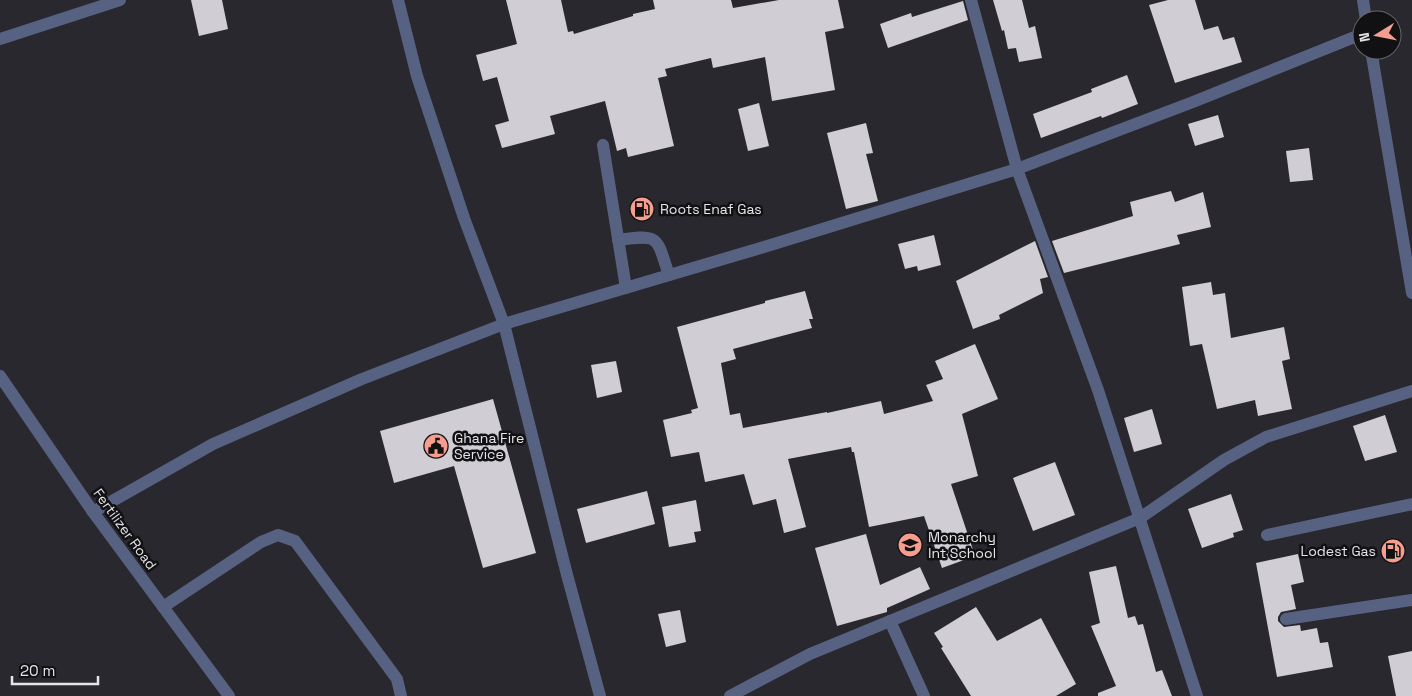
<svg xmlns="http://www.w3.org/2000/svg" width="1412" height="696" font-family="'Space Grotesk',sans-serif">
<rect width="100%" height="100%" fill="#29282e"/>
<g fill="#d1cdd5">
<polygon points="191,0 222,0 228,29 199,36"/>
<polygon points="506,0 561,0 568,32 573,31 574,34 633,16 633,14 655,9 653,0 731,0 733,8 779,0 838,0 844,28 825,32 835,90 772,101 765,57 713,68 711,58 665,69 667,76 658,78 674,146 628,157 626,148 617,151 605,101 550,116 555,134 502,148 495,125 509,121 497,77 483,81 476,55 517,44"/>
<polygon points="993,0 1022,0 1029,28 1035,26 1042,58 1019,62 1016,48 1008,49 1004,30 1002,31"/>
<polygon points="1168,0 1195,0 1204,30 1218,26 1223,40 1234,37 1242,62 1175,83 1149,5"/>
<polygon points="963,1 968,20 888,48 880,24 911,13 912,17"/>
<polygon points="1127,75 1138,104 1102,118 1101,116 1041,138 1033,114 1092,92 1091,89"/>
<polygon points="759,103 769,146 748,151 738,109"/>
<polygon points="1218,115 1224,137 1195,146 1188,124"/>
<polygon points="866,123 873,153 866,154 878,201 846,209 827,133"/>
<polygon points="1309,148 1313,180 1290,182 1286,151"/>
<polygon points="1171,191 1175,202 1203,192 1211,227 1177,235 1180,244 1064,273 1052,241 1133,216 1130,202"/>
<polygon points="934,235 941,265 918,271 917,266 905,269 898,244"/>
<polygon points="1035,241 1048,277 1040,279 1043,293 999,315 1000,319 973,329 956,281"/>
<polygon points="1211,282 1213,295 1225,293 1231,338 1284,327 1290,359 1282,361 1292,409 1258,416 1255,400 1217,409 1202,344 1190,346 1182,287"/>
<polygon points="805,291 813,319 809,319 812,328 733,349 736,359 721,363 730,415 740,413 743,428 827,412 827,413 881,401 884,414 933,401 926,385 943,379 935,361 975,344 998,399 962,414 978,476 951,484 975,556 942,568 924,516 869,527 854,452 852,452 851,447 788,459 806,527 784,533 776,499 753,505 744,474 705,482 699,452 671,457 663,420 692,413 691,410 698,408 677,327 765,303 765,301"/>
<polygon points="616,361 622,392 597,398 591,365"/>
<polygon points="493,399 536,553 483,568 454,466 394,483 380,431"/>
<polygon points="1152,409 1162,444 1134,452 1124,418"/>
<polygon points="1385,415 1397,452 1365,461 1353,426"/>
<polygon points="1055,462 1075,515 1033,531 1013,478"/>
<polygon points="647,491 655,524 586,543 577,509"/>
<polygon points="1231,494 1243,530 1233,533 1234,537 1202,548 1188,509"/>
<polygon points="696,500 701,531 694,532 696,542 669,547 662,507"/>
<polygon points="866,534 880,585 920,567 930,589 887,608 887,612 837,626 815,548"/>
<polygon points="1298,554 1304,582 1291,585 1296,609 1281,612 1278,617 1278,621 1284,627 1300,625 1301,631 1317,628 1320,643 1328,642 1333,667 1277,677 1256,563"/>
<polygon points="1116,566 1128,618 1135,616 1138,625 1143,624 1156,672 1162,670 1172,696 1098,696 1098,693 1116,686 1091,626 1100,623 1089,572"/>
<polygon points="976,607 997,641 1041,618 1076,684 1056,696 971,696 941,648 943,647 934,633"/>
<polygon points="680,610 686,642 666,647 658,614"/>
<polygon points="1412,651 1412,696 1396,696 1388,656"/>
</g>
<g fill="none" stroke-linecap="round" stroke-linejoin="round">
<g stroke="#576282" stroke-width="12">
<polyline points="603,145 626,288"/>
<path d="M618 240C661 234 656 237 669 275"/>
<polyline points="1267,535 1412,504"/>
<polyline points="163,607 261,542 278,535 295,541 397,679 401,696"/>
<polyline points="1286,619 1412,600"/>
</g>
<g stroke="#576282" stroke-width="12">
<polyline points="398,0 417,76 464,218 504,324 566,571 600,696"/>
<polyline points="971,0 1017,169 1098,390 1197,696"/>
<polyline points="1363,0 1366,20"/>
<polyline points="0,39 120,0"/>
<polyline points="1371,50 1412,293"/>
<polyline points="0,376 93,512 229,696"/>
<polyline points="93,512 213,444 362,379 504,324 764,247 1017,169 1193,102 1362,34"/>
<polyline points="890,621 924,696"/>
<polyline points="730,696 810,654 1140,518 1224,460 1266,437 1412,391"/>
</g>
</g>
<defs>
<symbol id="fuel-disc" viewBox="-11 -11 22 22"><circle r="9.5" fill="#f59d8e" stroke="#111114"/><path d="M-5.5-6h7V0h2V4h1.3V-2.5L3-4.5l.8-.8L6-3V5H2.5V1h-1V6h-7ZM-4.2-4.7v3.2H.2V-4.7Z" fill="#111"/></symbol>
<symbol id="civic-disc" viewBox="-11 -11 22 22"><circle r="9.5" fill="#f59d8e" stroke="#111114"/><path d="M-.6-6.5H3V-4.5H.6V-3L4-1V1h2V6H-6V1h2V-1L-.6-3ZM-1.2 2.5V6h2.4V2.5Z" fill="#111"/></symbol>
<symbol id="school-disc" viewBox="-11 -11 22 22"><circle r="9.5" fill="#f59d8e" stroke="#111114"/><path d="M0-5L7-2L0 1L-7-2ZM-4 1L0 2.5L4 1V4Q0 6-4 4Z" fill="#111"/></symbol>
</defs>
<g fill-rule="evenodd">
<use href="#fuel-disc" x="628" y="195" width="28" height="28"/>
<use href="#civic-disc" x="422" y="432" width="28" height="28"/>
<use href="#school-disc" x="896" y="531" width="28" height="28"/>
<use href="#fuel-disc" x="1379" y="537" width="28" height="28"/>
</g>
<g text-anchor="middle" stroke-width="5" stroke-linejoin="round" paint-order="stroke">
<g font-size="14" fill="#e5e5e9" stroke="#111114" text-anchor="start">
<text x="660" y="214">Roots Enaf Gas</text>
<text x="454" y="443">Ghana Fire<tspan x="454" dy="16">Service</tspan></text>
<text x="928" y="542">Monarchy<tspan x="928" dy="16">Int School</tspan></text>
<text x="1376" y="556" text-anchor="end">Lodest Gas</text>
</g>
<g font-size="14" fill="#e5e5e9" stroke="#111114">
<text transform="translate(125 529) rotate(54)" y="5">Fertilizer Road</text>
</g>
</g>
<g transform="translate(1377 35) rotate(260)"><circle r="24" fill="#111114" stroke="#666669"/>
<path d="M0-4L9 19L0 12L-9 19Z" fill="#f59d8e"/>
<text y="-8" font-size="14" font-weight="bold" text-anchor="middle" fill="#e5e5e9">N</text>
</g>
<path d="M12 676v8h86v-8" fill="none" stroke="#e5e5e9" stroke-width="2.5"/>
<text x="20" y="676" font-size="15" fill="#e5e5e9" stroke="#111114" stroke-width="4" paint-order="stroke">20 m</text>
</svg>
